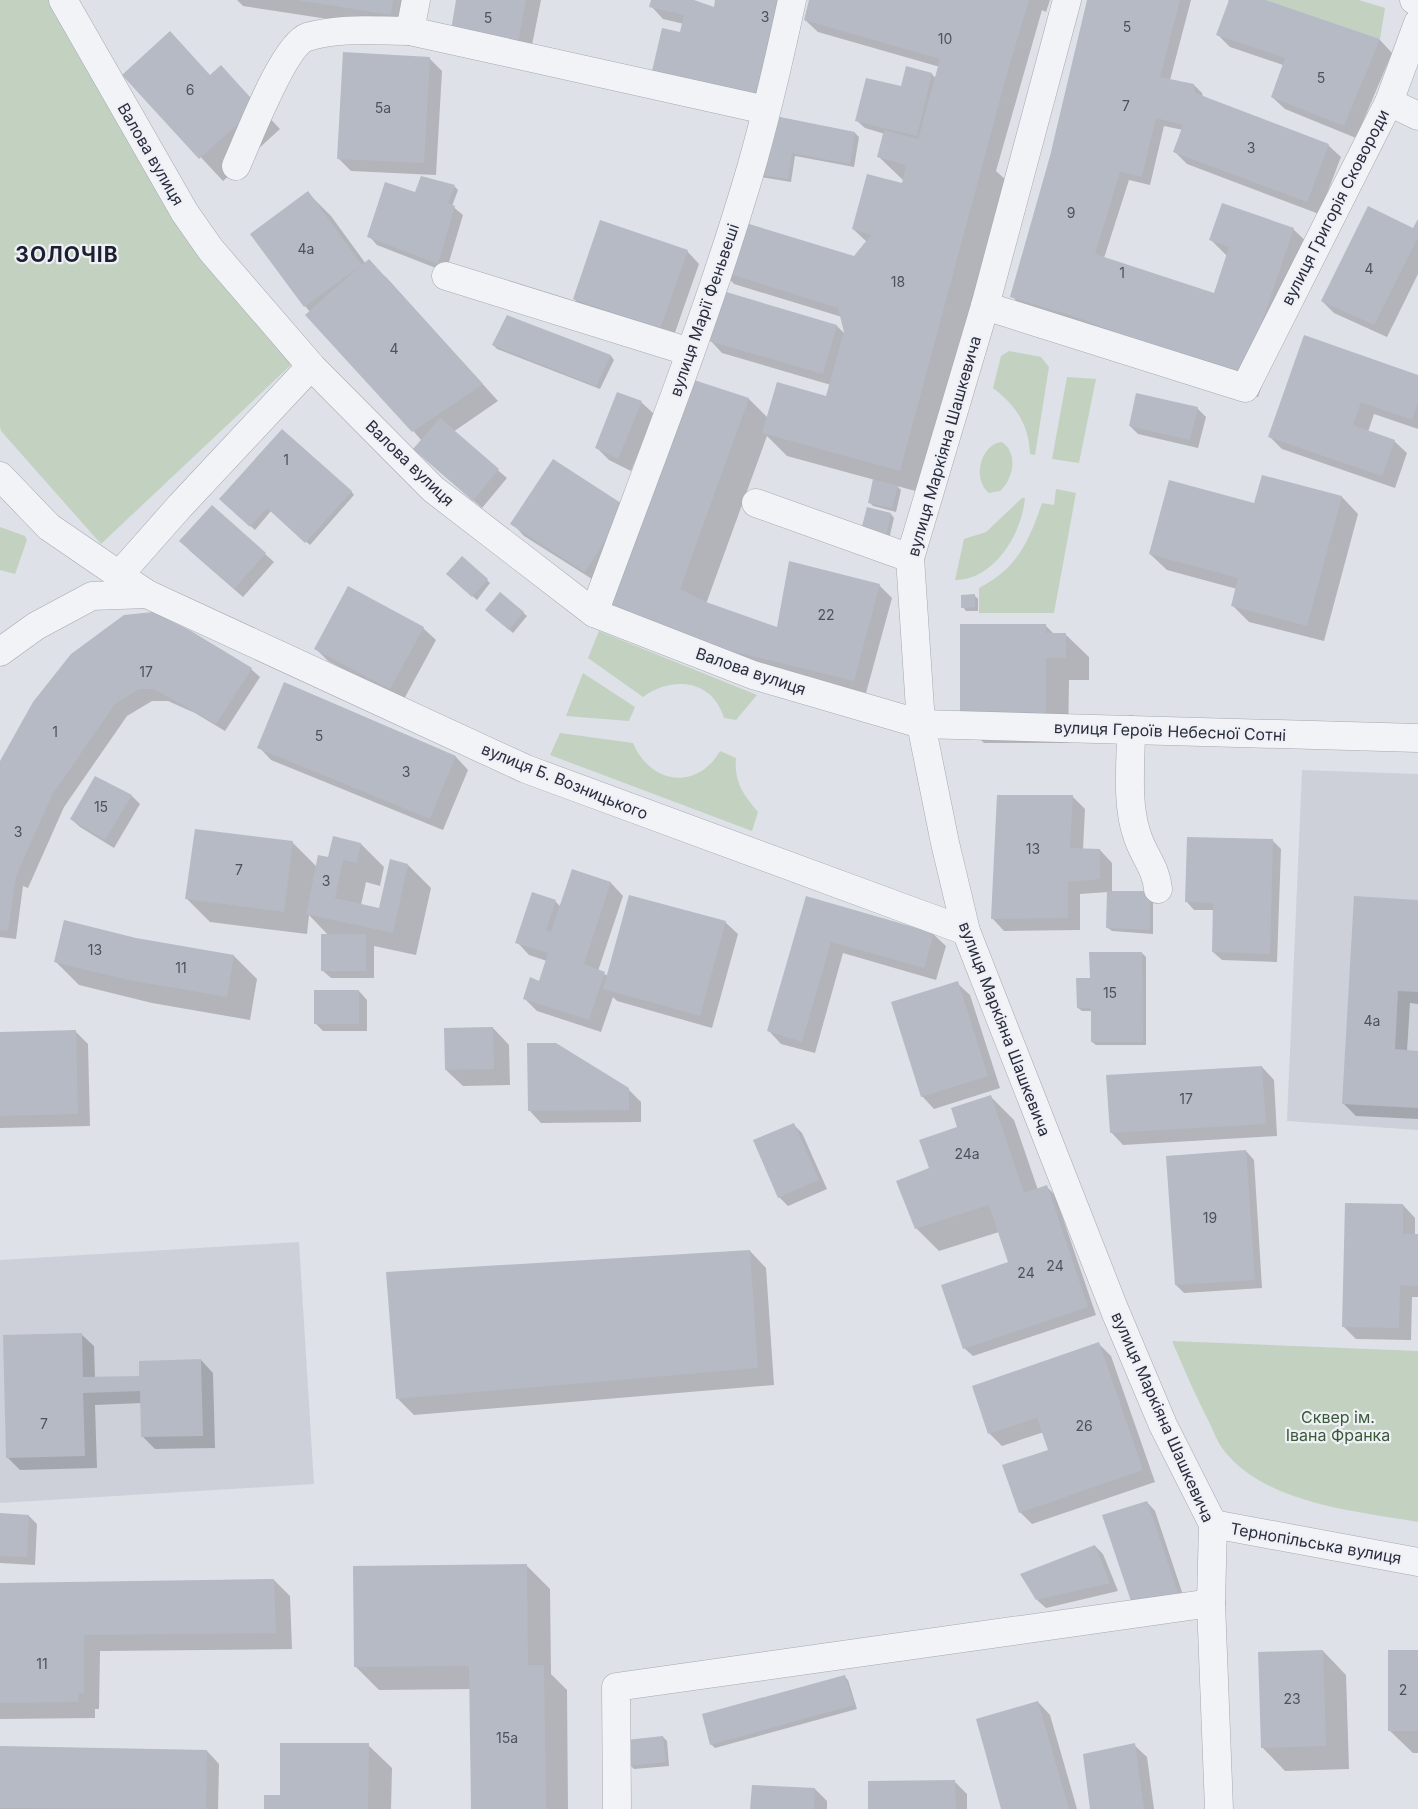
<svg xmlns="http://www.w3.org/2000/svg" width="1418" height="1809" font-family="Inter,sans-serif">
<rect width="100%" height="100%" fill="#dfe1e8"/>
<g fill="#cdd0d9">
<polygon points="1302,770 1418,774 1418,1130 1287,1121"/>
<polygon points="299,1242 314,1484 0,1503 0,1260"/>
</g>
<g fill="#c3d1c1">
<polygon points="0,0 58,0 292,364 101,544 1,431 0,426"/>
<polygon points="1266,0 1359,0 1385,8 1380,39"/>
<path d="M1009 351 1041 357 1049 367 1035 455 1030 454C1029 425 1016 405 993 388L1001 356Z"/>
<polygon points="1067,377 1096,379 1079,463 1052,459"/>
<path d="M1002 442C1019 454 1013 479 1000 491L989 493C972 480 980 444 1002 442Z"/>
<path d="M1056 489 1076 493 1054 613H979V588C1017 569 1029 541 1042 503L1054 505Z"/>
<path d="M1022 498H1025C1022 534 994 580 955 580L964 539 986 532Z"/>
<polygon points="0,527 25,536 27,540 15,574 0,570"/>
<path d="M599 631 757 695 736 720 724 718C712 679 672 676 643 697L588 658Z"/>
<polygon points="583,673 635,707 629,721 566,716"/>
<path d="M560 733 633 743C650 784 697 791 720 751L736 758C734 782 743 794 758 812L752 831 550 755Z"/>
<path d="M1172 1341 1418 1351V1522C1355 1511 1263 1504 1222 1448 1217 1441 1214 1432 1210 1424 1196 1397 1184 1369 1172 1341Z"/>
</g>
<g fill="#0003">
<polygon points="237,0 411,0 407,31 243,6"/>
<polygon points="458,0 541,0 529,60"/>
<polygon points="652,0 691,0 715,8 716,0 806,0 797,43 793,42 767,108 681,34 684,24 663,19 651,6"/>
<polygon points="811,0 1050,0 1046,12 1042,10 996,171 1007,181 923,493 897,486 901,490 896,512 873,506 869,502 875,480 787,456 767,436 706,604 778,629 790,562 880,586 892,598 866,693 712,655 524,536 512,523 626,508 689,380 749,399 768,418 827,398 831,385 722,353 710,340 837,326 846,335 842,317 734,284 722,271 855,257 867,242 853,229 903,185 904,181 879,157 885,134 865,128 856,120 902,87 907,68 932,74 936,79 940,67 818,32 805,20"/>
<polygon points="1089,0 1191,0 1170,80 1194,85 1202,93 1203,97 1328,145 1341,157 1319,214 1187,164 1175,152 1183,130 1164,126 1150,185 1129,180 1104,258 1215,295 1227,256 1211,240 1293,229 1310,245 1258,397 1020,305 1012,296 1052,156"/>
<polygon points="1228,0 1262,0 1380,40 1392,53 1356,138 1285,109 1272,97 1283,65 1230,47 1218,35 1230,2"/>
<polygon points="429,58 442,71 436,175 351,171 339,159"/>
<polygon points="221,67 280,129 223,181 124,75 211,76"/>
<polygon points="855,133 859,137 854,167 795,156 791,182 761,177 763,148"/>
<polygon points="422,178 455,187 458,190 452,206 463,215 446,272 377,245 369,236 420,195"/>
<polygon points="308,193 331,216 366,264 386,277 498,401 453,432 507,478 482,508 423,457 422,441 305,306 251,234"/>
<polygon points="1418,222 1418,274 1387,337 1334,313 1322,301 1414,230"/>
<polygon points="687,251 699,264 672,341 586,311 574,299"/>
<polygon points="507,316 611,356 614,360 600,389 497,349 493,345"/>
<polygon points="1418,377 1418,429 1374,414 1368,432 1394,441 1407,453 1395,488 1282,449 1270,437"/>
<polygon points="641,402 654,414 631,471 609,460 596,447"/>
<polygon points="1197,408 1206,417 1198,448 1138,434 1130,426"/>
<polygon points="351,491 354,495 310,545 271,511 255,530 225,503"/>
<polygon points="1342,497 1358,514 1324,641 1249,622 1232,605 1237,589 1167,570 1150,554 1255,505"/>
<polygon points="212,507 274,562 243,597 189,550"/>
<polygon points="891,514 894,518 889,539 866,533"/>
<polygon points="452,578 487,580 490,583 477,600"/>
<polygon points="500,593 527,616 513,633 490,614"/>
<polygon points="974,595 978,599 978,611 966,611 963,607"/>
<polygon points="152,613 222,650 251,669 260,677 225,731 195,713 168,701 152,701 127,716 64,807 28,888 23,886 16,939 0,937 0,763"/>
<polygon points="1045,625 1054,634 1065,634 1089,657 1089,680 1069,680 1068,743 984,743 961,720"/>
<polygon points="423,628 436,640 403,701 328,661 315,648"/>
<polygon points="285,684 456,757 468,770 443,830 271,760 259,747"/>
<polygon points="132,796 140,804 114,848 80,827 71,819"/>
<polygon points="1072,796 1085,809 1083,850 1100,850 1112,863 1112,892 1153,896 1153,934 1112,931 1108,928 1108,892 1080,894 1080,930 1004,931 992,918"/>
<polygon points="1272,840 1281,849 1277,962 1222,960 1213,952 1214,910 1194,910 1186,901"/>
<polygon points="292,842 317,867 361,844 384,867 380,886 366,882 361,905 380,909 408,865 431,888 416,955 374,946 374,978 331,978 322,970 329,936 309,915 307,934 210,922 187,899"/>
<polygon points="573,871 611,883 623,896 598,971 608,976 725,922 738,934 712,1028 617,1001 613,997 601,1032 537,1011 524,998 540,982 547,961 529,955 517,942 555,901 561,907"/>
<polygon points="807,897 933,934 946,946 936,980 843,953 815,1053 781,1044 769,1031"/>
<polygon points="1418,901 1418,1004 1410,1003 1407,1051 1418,1052 1418,1119 1356,1116 1343,1103"/>
<polygon points="135,939 234,956 257,979 250,1020 152,1003 79,985 56,962"/>
<polygon points="1142,953 1146,957 1146,1045 1096,1045 1092,1042 1092,1011 1082,1011 1078,1008 1091,979"/>
<polygon points="957,983 970,995 1000,1088 934,1109 922,1096"/>
<polygon points="359,991 367,1000 367,1031 323,1031 315,1023"/>
<polygon points="493,1028 509,1045 510,1085 463,1086 446,1070"/>
<polygon points="76,1032 88,1044 90,1126 0,1128 0,1033"/>
<polygon points="1262,1067 1274,1080 1277,1136 1123,1145 1111,1132"/>
<polygon points="628,1089 641,1102 641,1122 541,1123 529,1110"/>
<polygon points="991,1097 1014,1120 1038,1190 1047,1187 1055,1195 1096,1315 973,1356 964,1348 1010,1263 999,1232 939,1251 916,1228 930,1169 959,1127"/>
<polygon points="794,1125 802,1133 827,1189 788,1206 779,1197"/>
<polygon points="1246,1151 1254,1160 1262,1288 1184,1293 1176,1285"/>
<polygon points="1403,1205 1415,1218 1415,1235 1418,1235 1418,1297 1412,1297 1411,1340 1356,1339 1343,1326"/>
<polygon points="750,1251 766,1268 774,1385 414,1415 398,1399"/>
<polygon points="81,1334 94,1346 95,1378 140,1377 201,1360 213,1373 215,1448 155,1449 143,1437 142,1403 95,1405 97,1468 20,1470 7,1457"/>
<polygon points="1098,1343 1111,1356 1155,1482 1032,1524 1020,1512 1050,1450 1044,1432 1002,1446 990,1434 973,1387"/>
<polygon points="1147,1502 1155,1511 1186,1604 1103,1516"/>
<polygon points="0,1515 29,1516 37,1524 35,1565 0,1563"/>
<polygon points="1095,1546 1103,1554 1118,1591 1046,1608 1037,1600"/>
<polygon points="526,1565 550,1589 551,1674 567,1690 568,1809 472,1809 471,1689 379,1690 356,1667"/>
<polygon points="274,1580 290,1596 292,1649 100,1651 99,1709 95,1709 95,1718 0,1719 0,1584"/>
<polygon points="1323,1651 1346,1675 1349,1769 1285,1771 1262,1747"/>
<polygon points="1418,1651 1418,1753 1413,1753 1389,1730"/>
<polygon points="845,1677 848,1680 857,1709 715,1748 711,1744"/>
<polygon points="1038,1702 1050,1715 1077,1809 1003,1809"/>
<polygon points="663,1737 667,1741 669,1766 634,1769 630,1765"/>
<polygon points="368,1745 392,1768 391,1809 265,1809 281,1796"/>
<polygon points="1134,1745 1147,1757 1154,1809 1092,1809"/>
<polygon points="0,1747 207,1751 219,1764 218,1809 0,1809"/>
<polygon points="955,1782 967,1794 967,1809 870,1809"/>
<polygon points="815,1789 827,1801 827,1809 752,1809"/>
</g>
<g fill="#b6bac4">
<polygon points="297,0 393,0 391,15"/>
<polygon points="456,0 526,0 517,48 450,36"/>
<polygon points="651,0 694,0 714,7 715,0 786,0 781,28 754,96 652,71 662,28 680,32 684,15 649,7"/>
<polygon points="809,0 1029,0 1006,77 900,471 762,433 777,382 826,396 844,332 838,308 720,271 736,220 854,256 871,235 852,229 867,174 902,183 906,165 877,157 884,130 918,139 940,59 804,20"/>
<polygon points="1087,0 1180,0 1160,77 1194,84 1195,93 1329,144 1307,202 1173,152 1183,125 1156,118 1142,177 1120,172 1095,254 1214,293 1229,247 1209,240 1222,203 1294,228 1242,381 1076,317 1010,297 1050,156"/>
<polygon points="1229,0 1266,0 1380,39 1344,126 1271,97 1285,58 1216,35"/>
<polygon points="170,31 210,75 221,65 258,106 199,159 122,75"/>
<polygon points="343,52 430,57 424,163 337,159"/>
<polygon points="906,66 932,73 917,136 855,121 866,78 901,86"/>
<polygon points="775,116 855,132 850,164 792,153 788,179 756,174"/>
<polygon points="421,176 455,185 448,203 455,206 438,264 367,237 385,182 415,192"/>
<polygon points="308,191 362,265 369,259 483,384 412,432 305,315 359,267 304,307 250,234"/>
<polygon points="1368,206 1413,228 1418,219 1418,237 1374,325 1321,301"/>
<polygon points="600,220 688,250 660,329 573,299"/>
<polygon points="723,291 837,325 823,374 709,341"/>
<polygon points="507,315 611,355 596,386 492,345"/>
<polygon points="1304,335 1418,375 1418,402 1412,420 1361,402 1353,425 1395,440 1382,476 1268,437"/>
<polygon points="688,378 749,398 680,589 706,602 777,627 789,561 880,584 854,681 698,643 605,609"/>
<polygon points="617,392 642,401 618,459 595,448"/>
<polygon points="1136,393 1198,407 1190,440 1129,426"/>
<polygon points="440,418 499,469 473,501 413,449"/>
<polygon points="282,429 352,491 305,543 267,508 250,527 219,499"/>
<polygon points="553,459 627,507 585,572 510,524"/>
<polygon points="1262,475 1342,496 1307,626 1231,606 1238,578 1149,554 1169,480 1254,503"/>
<polygon points="873,479 898,486 892,508 868,503"/>
<polygon points="212,505 266,553 234,589 179,541"/>
<polygon points="867,507 891,513 886,536 861,530"/>
<polygon points="462,556 488,579 472,597 446,574"/>
<polygon points="348,586 424,627 390,689 314,649"/>
<polygon points="500,592 524,612 509,630 485,610"/>
<polygon points="975,594 975,607 961,608 961,595"/>
<polygon points="153,612 191,631 252,668 216,724 154,689 139,689 115,704 52,795 16,876 8,931 0,930 0,761 33,702 71,654 124,615"/>
<polygon points="960,624 1046,624 1046,633 1066,633 1066,658 1046,658 1046,721 960,720"/>
<polygon points="284,682 456,756 430,819 257,748"/>
<polygon points="95,776 132,795 105,840 70,819"/>
<polygon points="997,795 1073,795 1070,848 1100,849 1100,879 1068,882 1068,918 991,919"/>
<polygon points="195,829 293,841 284,912 185,899"/>
<polygon points="333,836 361,843 357,863 343,860 335,898 379,908 390,859 408,864 393,933 306,914 318,855 328,857"/>
<polygon points="1187,837 1273,839 1270,954 1212,952 1213,903 1185,902"/>
<polygon points="572,869 611,882 584,964 605,972 589,1020 523,999 530,977 539,981 548,953 515,943 532,892 556,900 546,930 551,932"/>
<polygon points="1107,891 1150,891 1150,930 1106,928"/>
<polygon points="629,895 726,921 700,1016 603,989"/>
<polygon points="806,896 934,933 924,968 831,942 802,1042 767,1031"/>
<polygon points="1354,896 1418,900 1418,992 1398,991 1395,1049 1418,1051 1418,1108 1342,1104"/>
<polygon points="64,920 136,938 234,955 227,997 128,980 54,962"/>
<rect x="321" y="934" width="45" height="37"/>
<polygon points="1089,952 1142,952 1143,1042 1091,1042 1091,1008 1077,1008 1076,978 1090,978"/>
<polygon points="958,981 988,1076 921,1097 891,1002"/>
<rect x="314" y="990" width="45" height="34"/>
<polygon points="493,1027 494,1069 445,1070 444,1028"/>
<polygon points="76,1030 78,1114 0,1116 0,1032"/>
<polygon points="527,1043 556,1043 629,1088 629,1110 528,1111"/>
<polygon points="1262,1066 1266,1124 1110,1133 1106,1075"/>
<polygon points="991,1095 1024,1193 1047,1185 1088,1307 963,1349 941,1285 1008,1262 989,1205 915,1229 896,1181 929,1168 919,1140 957,1127 951,1108"/>
<polygon points="794,1123 819,1180 778,1198 753,1140"/>
<polygon points="1246,1150 1255,1280 1175,1285 1166,1156"/>
<polygon points="1345,1203 1403,1204 1403,1234 1418,1234 1418,1286 1400,1285 1399,1328 1342,1327"/>
<polygon points="750,1250 758,1368 396,1399 386,1272"/>
<polygon points="82,1333 83,1377 139,1376 139,1361 201,1359 203,1436 141,1437 140,1391 83,1393 85,1456 6,1458 3,1335"/>
<polygon points="1099,1342 1143,1470 1019,1513 1002,1465 1048,1450 1037,1418 988,1434 972,1386"/>
<polygon points="1147,1501 1179,1596 1134,1610 1102,1515"/>
<polygon points="0,1513 29,1515 27,1557 0,1556"/>
<polygon points="1095,1545 1110,1583 1036,1600 1020,1574"/>
<polygon points="527,1564 528,1665 544,1665 546,1809 471,1809 469,1666 354,1667 353,1566"/>
<polygon points="274,1579 276,1633 84,1635 84,1693 79,1693 78,1702 0,1703 0,1583"/>
<polygon points="1323,1650 1326,1746 1261,1748 1258,1652"/>
<rect x="1388" y="1650" width="30" height="81"/>
<polygon points="845,1675 854,1705 710,1745 702,1714"/>
<polygon points="1038,1701 1069,1809 1001,1809 976,1719"/>
<polygon points="663,1736 666,1762 629,1766 626,1740"/>
<polygon points="280,1743 369,1743 368,1809 264,1809 264,1795 280,1795"/>
<polygon points="1135,1743 1144,1809 1090,1809 1083,1754"/>
<polygon points="0,1746 207,1750 206,1809 0,1808"/>
<polygon points="955,1780 956,1809 868,1809 868,1781"/>
<polygon points="752,1785 815,1788 814,1809 750,1809"/>
</g>
<g fill="none" stroke-linecap="round" stroke-linejoin="round">
<defs>
<g id="minor">
<polyline points="63,0 185,213 211,250 311,366 433,489 594,613 753,675 921,724 1418,738"/>
<polyline points="1067,0 985,306 910,558 921,724 945,843 966,931 1115,1311 1163,1425 1213,1524 1211,1603 1219,1809"/>
<polyline points="1414,0 1418,1"/>
<polyline points="410,31 766,110"/>
<polyline points="1389,102 1418,116"/>
<path d="M236 166C248 140 283 46 307 37 340 27 377 31 410 31L416 0"/>
<polyline points="446,276 690,352"/>
<polyline points="985,306 1245,388 1389,102 1418,23"/>
<polyline points="0,476 49,527 147,594 526,769 966,931"/>
<polyline points="756,503 910,558"/>
<polyline points="119,575 180,506 311,366"/>
<path d="M594 613C645 474 700 336 743 195 763 131 778 65 792 0"/>
<polyline points="0,652 36,626 92,596 147,594"/>
<path d="M1131 730C1131 763 1126 803 1137 835 1143 855 1156 867 1158 889"/>
<polyline points="1213,1524 1418,1562"/>
<polyline points="617,1809 616,1687 1211,1603"/>
</g>
</defs>
<use href="#minor" stroke="#a5a8b2" stroke-width="29"/>
<use href="#minor" stroke="#f1f3f6" stroke-width="28"/>
</g>
<g text-anchor="middle" stroke-width="4.5" stroke-linejoin="round" paint-order="stroke">
<g font-size="14" fill="#4c5160">
<text x="765" y="22">3</text>
<text x="488" y="23">5</text>
<text x="1127" y="32">5</text>
<text x="945" y="44">10</text>
<text x="1321" y="83">5</text>
<text x="190" y="95">6</text>
<text x="1126" y="111">7</text>
<text x="383" y="113">5а</text>
<text x="1251" y="153">3</text>
<text x="1071" y="218">9</text>
<text x="306" y="254">4а</text>
<text x="1369" y="274">4</text>
<text x="1122" y="278">1</text>
<text x="898" y="287">18</text>
<text x="394" y="354">4</text>
<text x="286" y="465">1</text>
<text x="826" y="620">22</text>
<text x="146" y="677">17</text>
<text x="55" y="737">1</text>
<text x="319" y="741">5</text>
<text x="406" y="777">3</text>
<text x="101" y="812">15</text>
<text x="18" y="837">3</text>
<text x="1033" y="854">13</text>
<text x="239" y="875">7</text>
<text x="326" y="886">3</text>
<text x="95" y="955">13</text>
<text x="181" y="973">11</text>
<text x="1110" y="998">15</text>
<text x="1372" y="1026">4а</text>
<text x="1186" y="1104">17</text>
<text x="967" y="1159">24а</text>
<text x="1210" y="1223">19</text>
<text x="1055" y="1271">24</text>
<text x="1026" y="1278">24</text>
<text x="44" y="1429">7</text>
<text x="1084" y="1431">26</text>
<text x="42" y="1669">11</text>
<text x="1403" y="1695">2</text>
<text x="1292" y="1704">23</text>
<text x="507" y="1743">15а</text>
</g>
<g font-size="16" fill="#292e3e" stroke="#eef0f5">
<text transform="translate(151 154) rotate(60)" y="6">Валова вулиця</text>
<text transform="translate(1335 207) rotate(-63)" y="6">вулиця Григорія Сковороди</text>
<text transform="translate(704 310) rotate(-71)" y="6">вулиця Марії Феньвеші</text>
<text transform="translate(944 446) rotate(-74)" y="6">вулиця Маркіяна Шашкевича</text>
<text transform="translate(410 463) rotate(44)" y="6">Валова вулиця</text>
<text transform="translate(751 671) rotate(19)" y="6">Валова вулиця</text>
<text transform="translate(1170 731) rotate(2)" y="6">вулиця Героїв Небесної Сотні</text>
<text transform="translate(565 781) rotate(22)" y="6">вулиця Б. Возницького</text>
<text transform="translate(1005 1029) rotate(69)" y="6">вулиця Маркіяна Шашкевича</text>
<text transform="translate(1163 1417) rotate(66)" y="6">вулиця Маркіяна Шашкевича</text>
<text transform="translate(1316 1543) rotate(10)" y="6">Тернопільська вулиця</text>
</g>
<g font-size="16" fill="#395937" stroke="#eef0f5">
<text x="1338" y="1423">Сквер ім.<tspan x="1338" dy="18">Івана Франка</tspan></text>
</g>
<g font-size="21" font-weight="bold" letter-spacing="1" fill="#1b1f2f" stroke="#eef0f5">
<text x="67" y="262">ЗОЛОЧІВ</text>
</g>
</g>
</svg>
